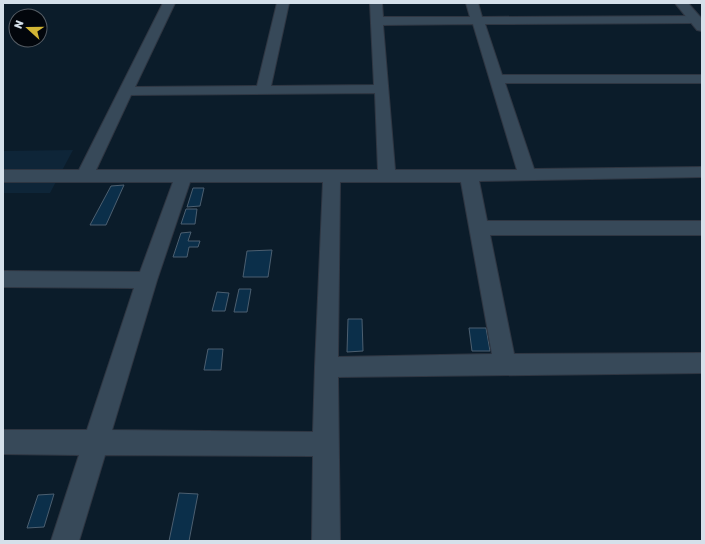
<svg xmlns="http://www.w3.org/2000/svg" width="705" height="544" font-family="Rubik,sans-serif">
<rect width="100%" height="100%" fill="#0b1c2a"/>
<polygon fill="#0e2538" points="73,150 50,193 3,193 3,151"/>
<g fill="#0b2f4a" stroke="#4c5f70">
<polygon points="124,185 106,225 90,225 111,186"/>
<polygon points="193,188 204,188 200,206 187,207"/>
<polygon points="186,209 197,209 195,224 181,224"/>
<polygon points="191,232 188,241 200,241 198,247 189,247 187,257 173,257 181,233"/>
<polygon points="272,250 268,277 243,277 247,251"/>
<polygon points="239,289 251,289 247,312 234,312"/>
<polygon points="217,292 229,293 225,311 212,311"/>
<polygon points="348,319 362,319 363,351 347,352"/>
<polygon points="469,328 486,328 490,351 472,351"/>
<polygon points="208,349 223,349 221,370 204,370"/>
<polygon points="179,493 198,494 189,541 169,541"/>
<polygon points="54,494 44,527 27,528 38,495"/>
</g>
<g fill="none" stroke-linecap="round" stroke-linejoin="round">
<defs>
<path id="minor" d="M163 3H175L135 87 257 86 277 3H289L271 86 374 85 370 3H382L383 17H470L466 3H478L482 17 699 16 701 19 699 22 695 23 485 24 502 75H702V83H505L534 169 702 167V177L479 181 487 221H702V235H490L514 354 702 353V373L338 377 340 541H312L313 456 105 455 79 541H51L79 455 3 454V430H87L134 288 3 287V271L140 272 173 182H3V170H79ZM473 24 517 170H395L383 25ZM375 93 378 170H96L131 95ZM190 182H323L315 367 313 432 112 430 157 280ZM340 182H461L492 354 338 357Z"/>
<polygon id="tertiary" points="675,3 688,3 702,19 702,31 697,30"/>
</defs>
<use href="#minor" stroke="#2f3642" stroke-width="2"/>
<use href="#tertiary" stroke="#2f3642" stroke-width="2"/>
<use href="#minor" fill="#374959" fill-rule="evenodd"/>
<use href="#tertiary" fill="#374959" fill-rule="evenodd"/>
</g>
<rect width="705" height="544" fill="none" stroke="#d5e0ea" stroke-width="8"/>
<g transform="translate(28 28) rotate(291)"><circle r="19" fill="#02060c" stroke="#565d65"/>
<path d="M0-3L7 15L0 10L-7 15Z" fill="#d3b635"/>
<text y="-6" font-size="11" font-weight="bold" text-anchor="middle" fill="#d5e0ea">N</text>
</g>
</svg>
